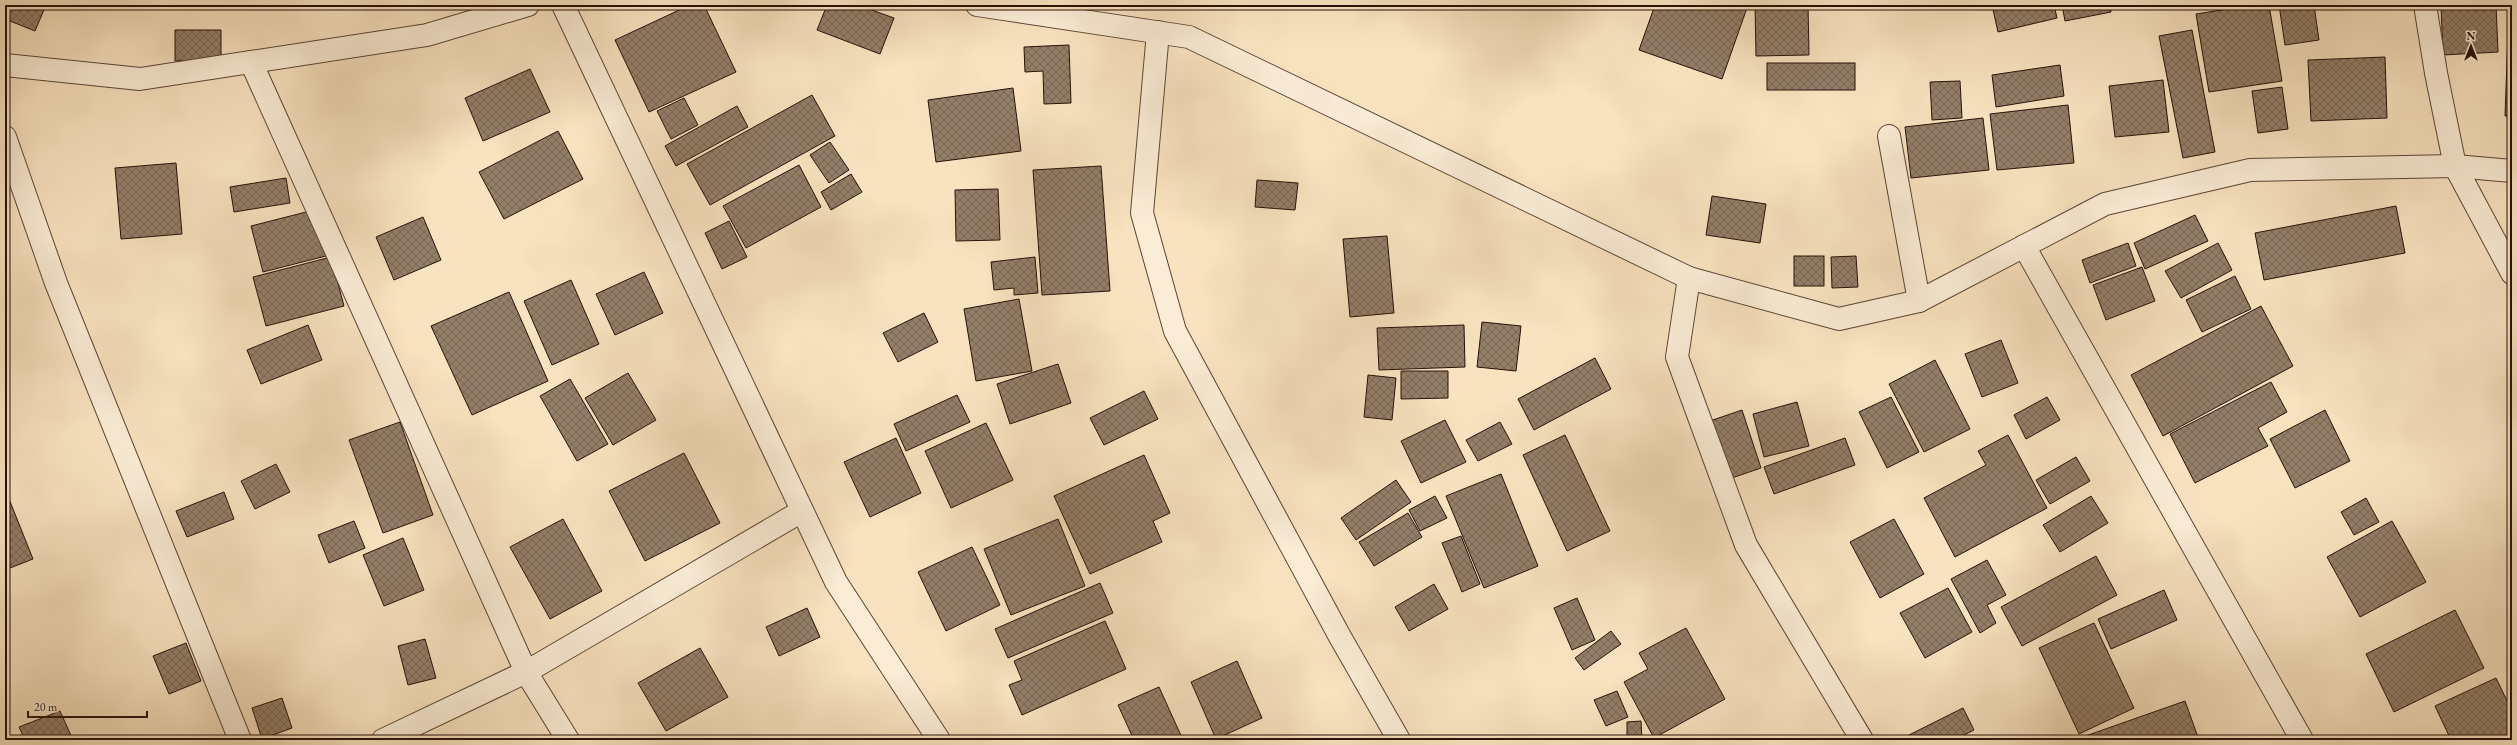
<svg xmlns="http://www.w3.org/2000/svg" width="2517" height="745" font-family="'EB Garamond',serif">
<defs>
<pattern id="building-cross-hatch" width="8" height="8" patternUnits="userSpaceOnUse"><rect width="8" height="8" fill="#937e68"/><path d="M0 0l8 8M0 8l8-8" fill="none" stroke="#786654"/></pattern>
</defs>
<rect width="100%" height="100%" fill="#f8e2bf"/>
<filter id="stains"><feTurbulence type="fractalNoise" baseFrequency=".005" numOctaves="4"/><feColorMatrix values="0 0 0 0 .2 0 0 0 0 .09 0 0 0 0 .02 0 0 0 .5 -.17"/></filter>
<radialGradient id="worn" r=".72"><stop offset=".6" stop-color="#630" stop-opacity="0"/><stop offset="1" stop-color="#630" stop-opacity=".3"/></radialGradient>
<g fill="url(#building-cross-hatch)" stroke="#261109">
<polygon points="5,5 46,5 35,31 5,19"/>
<polygon points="422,5 474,5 474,10 422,8"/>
<polygon points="690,5 704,5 736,72 649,112 615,40"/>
<polygon points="827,5 858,5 894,18 880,54 817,30"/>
<polygon points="1655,5 1748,5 1722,79 1639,50"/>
<polygon points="1755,5 1808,5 1809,55 1756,56"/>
<polygon points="1992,5 2054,5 2057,18 1998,32"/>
<polygon points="2062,5 2110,5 2111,12 2065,21"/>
<polygon points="2254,5 2269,5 2282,81 2209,92 2196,14"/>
<polygon points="2279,5 2314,5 2319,40 2285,45"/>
<polygon points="2441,5 2496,5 2498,52 2443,55"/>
<polygon points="2509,5 2512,5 2512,116 2505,116"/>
<polygon points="175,30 221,30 221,60 175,61"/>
<polygon points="2192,30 2215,152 2183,158 2159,36"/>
<polygon points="1069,45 1071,103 1044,104 1043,71 1025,72 1024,47"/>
<polygon points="2385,57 2387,118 2311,121 2308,60"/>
<rect x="1767" y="63" width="88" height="27"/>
<polygon points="2060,65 2064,96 1996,107 1992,75"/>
<polygon points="530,69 550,112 483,141 465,98"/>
<polygon points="2163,80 2169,132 2115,137 2109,86"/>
<polygon points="1960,81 1962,118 1932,120 1930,82"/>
<polygon points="2282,87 2288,129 2258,133 2252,91"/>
<polygon points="1013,88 1021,151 936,162 928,100"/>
<polygon points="812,95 835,136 710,205 687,164"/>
<polygon points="684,98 698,125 671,139 657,111"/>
<polygon points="2068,105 2074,163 1997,170 1990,114"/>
<polygon points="737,106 748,127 676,166 665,146"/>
<polygon points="1983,118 1989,170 1911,178 1905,127"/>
<polygon points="558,131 583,179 504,219 479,172"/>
<polygon points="830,142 849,170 829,183 810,155"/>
<polygon points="176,163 182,234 121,239 115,168"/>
<polygon points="799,165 821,207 746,248 723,206"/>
<polygon points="1101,166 1110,291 1042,295 1033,170"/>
<polygon points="851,174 862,192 831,210 821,192"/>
<polygon points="286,178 290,203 234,212 230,187"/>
<polygon points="1257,180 1298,183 1295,210 1255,207"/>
<polygon points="998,189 1000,240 956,241 955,190"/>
<polygon points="1712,196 1766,204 1760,243 1706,235"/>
<polygon points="2396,206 2405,253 2264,280 2255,233"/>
<polygon points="314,210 326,256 263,272 251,226"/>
<polygon points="2195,215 2208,241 2145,269 2134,243"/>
<polygon points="423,217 441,260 394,280 376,237"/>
<polygon points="729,221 747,257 722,269 705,233"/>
<polygon points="1387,236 1394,313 1350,317 1343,239"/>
<polygon points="2128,243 2136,266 2090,283 2082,260"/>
<polygon points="2218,243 2232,270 2181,298 2165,271"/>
<rect x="1794" y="256" width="30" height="30"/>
<polygon points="1856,256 1858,287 1832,288 1831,257"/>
<polygon points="331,257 344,306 266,326 253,277"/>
<polygon points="1035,257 1038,293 1014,295 1014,288 994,290 991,262"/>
<polygon points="2142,267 2155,301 2106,320 2093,285"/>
<polygon points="644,272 663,313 615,335 596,294"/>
<polygon points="2235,276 2251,309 2202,332 2186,300"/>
<polygon points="571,280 599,344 552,365 524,301"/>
<polygon points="509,292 548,381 472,415 431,326"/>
<polygon points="1019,299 1032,371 976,381 964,309"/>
<polygon points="2261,306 2293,366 2163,436 2131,375"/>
<polygon points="924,313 938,342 898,362 883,333"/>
<polygon points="1482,322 1521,326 1516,371 1477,367"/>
<polygon points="308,325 322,360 261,384 247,350"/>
<polygon points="1464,325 1465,367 1379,370 1377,328"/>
<polygon points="2001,340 2018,383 1982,397 1965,354"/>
<polygon points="1595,358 1611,389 1534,430 1518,399"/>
<polygon points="1935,360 1970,429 1924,452 1889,384"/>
<polygon points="1058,364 1071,403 1010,424 997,384"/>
<polygon points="1401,371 1448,371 1448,398 1401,399"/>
<polygon points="628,373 656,420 613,445 585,398"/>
<polygon points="1368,375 1396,378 1392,420 1364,417"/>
<polygon points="570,379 608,444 577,461 540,396"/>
<polygon points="2271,382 2287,412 2258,428 2268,446 2195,483 2170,434"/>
<polygon points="1144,391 1158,419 1104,445 1090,418"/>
<polygon points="957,395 970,422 906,451 894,424"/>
<polygon points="1891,397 1919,452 1887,468 1859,412"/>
<polygon points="2047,397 2060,420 2026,439 2014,415"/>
<polygon points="1797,402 1809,446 1764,457 1753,414"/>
<polygon points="1742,410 1761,468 1726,480 1707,422"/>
<polygon points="2325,410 2350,461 2295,488 2270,439"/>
<polygon points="1445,420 1466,462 1421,483 1401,441"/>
<polygon points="400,422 433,515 383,533 349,440"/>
<polygon points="1500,422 1512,444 1478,461 1466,440"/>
<polygon points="986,423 1013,480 951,508 925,451"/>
<polygon points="1565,435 1610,531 1567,551 1523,455"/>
<polygon points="2008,435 2047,508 1955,557 1924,498 1986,465 1978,451"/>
<polygon points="896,438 921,493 870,517 844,462"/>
<polygon points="1845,438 1855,465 1774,494 1764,467"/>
<polygon points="684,453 720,523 645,561 609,491"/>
<polygon points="1144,455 1170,513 1153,521 1162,542 1090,574 1054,496"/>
<polygon points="2076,457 2090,481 2050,504 2036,480"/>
<polygon points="276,464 290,492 255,509 241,481"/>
<polygon points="1501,474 1538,566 1484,588 1446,496"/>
<polygon points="1396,480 1411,502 1356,540 1341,518"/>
<polygon points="224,492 234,519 187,537 176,511"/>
<polygon points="7,494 33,559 5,570 5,495"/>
<polygon points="1435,496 1447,518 1420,531 1409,510"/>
<polygon points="2091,496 2108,523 2060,552 2043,525"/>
<polygon points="2366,498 2379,522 2354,535 2341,512"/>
<polygon points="1408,513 1422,537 1374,566 1359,542"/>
<polygon points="563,519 602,591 550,619 510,547"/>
<polygon points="1058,519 1085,586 1011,615 984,549"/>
<polygon points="1894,519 1924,574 1880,598 1850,542"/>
<polygon points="354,521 365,548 329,563 318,535"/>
<polygon points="2392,521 2426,582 2360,617 2327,557"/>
<polygon points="1461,536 1480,584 1462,592 1442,543"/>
<polygon points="403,538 424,590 384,606 363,555"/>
<polygon points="972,547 1000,605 946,631 918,572"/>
<polygon points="2096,556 2117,595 2022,646 2001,607"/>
<polygon points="1987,560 2006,595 1987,605 1996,623 1980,633 1951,579"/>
<polygon points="1100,583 1113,613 1008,658 995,629"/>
<polygon points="1434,584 1448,609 1409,631 1395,607"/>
<polygon points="1948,588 1972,632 1925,658 1900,613"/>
<polygon points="2164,590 2177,620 2111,649 2098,619"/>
<polygon points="1577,598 1595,640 1572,650 1554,608"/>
<polygon points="807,608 820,637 779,656 766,627"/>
<polygon points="2455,610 2484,668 2394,712 2366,654"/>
<polygon points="1105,621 1126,669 1022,715 1009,685 1022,680 1014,661"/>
<polygon points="2094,623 2134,708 2079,734 2039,648"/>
<polygon points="1686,628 1725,699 1654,738 1624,682 1648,669 1639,653"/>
<polygon points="1611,631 1621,644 1584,670 1575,658"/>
<polygon points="425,639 436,678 408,685 398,646"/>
<polygon points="186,643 201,681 169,694 153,656"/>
<polygon points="700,648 728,697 666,731 638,683"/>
<polygon points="1237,661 1262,718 1216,739 1191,682"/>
<polygon points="2496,678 2512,711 2512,740 2451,740 2435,706"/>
<polygon points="1159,687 1183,740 1134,740 1118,705"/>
<polygon points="1617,691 1628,717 1606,726 1594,700"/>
<polygon points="282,698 292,728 262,739 252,708"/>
<polygon points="2185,701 2199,740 2077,739"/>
<polygon points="1963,708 1974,730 1954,740 1911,740 1909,735"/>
<polygon points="60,711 73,740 25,740 19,727"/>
<polygon points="1641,721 1642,740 1627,740 1627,722"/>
<polygon points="5,731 9,740 5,740"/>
</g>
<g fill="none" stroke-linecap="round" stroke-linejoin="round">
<defs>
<g id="minor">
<polyline points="563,5 836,582 939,740"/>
<polyline points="977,5 1189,37 1689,278 1839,319 1919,301 2105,204 2250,170 2455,166 2512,171"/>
<polyline points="2425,5 2436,73 2455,166 2512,273"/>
<polyline points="1158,32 1142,213 1175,331 1339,635 1399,740"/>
<polyline points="251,62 526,672 568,740"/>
<polyline points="5,65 140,79 427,35 528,5"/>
<polyline points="1889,136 1919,301"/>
<polyline points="5,137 56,283 240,740"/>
<polyline points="2024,246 2302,740"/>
<polyline points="1689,278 1677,357 1746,545 1862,740"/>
<polyline points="383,740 526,672 802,511"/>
</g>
</defs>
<use href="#minor" stroke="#5a4536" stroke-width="24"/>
<use href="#minor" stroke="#faecd5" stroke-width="22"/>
</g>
<rect width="2517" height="745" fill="none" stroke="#f8e2bf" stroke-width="20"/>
<rect x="6" y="6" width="2505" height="733" fill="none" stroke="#261109" stroke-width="2"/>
<rect x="10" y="10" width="2497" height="725" fill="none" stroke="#261109"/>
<g transform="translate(2471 46)" stroke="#faecd5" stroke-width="3" paint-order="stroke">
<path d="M0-3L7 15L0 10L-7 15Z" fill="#261109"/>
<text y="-6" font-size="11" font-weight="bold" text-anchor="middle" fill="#261109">N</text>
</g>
<path d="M28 711v6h119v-6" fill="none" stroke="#261109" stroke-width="2"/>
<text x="34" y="711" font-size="12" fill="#261109" stroke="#faecd5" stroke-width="3" paint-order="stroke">20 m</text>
<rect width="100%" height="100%" filter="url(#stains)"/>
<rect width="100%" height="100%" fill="url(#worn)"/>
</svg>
